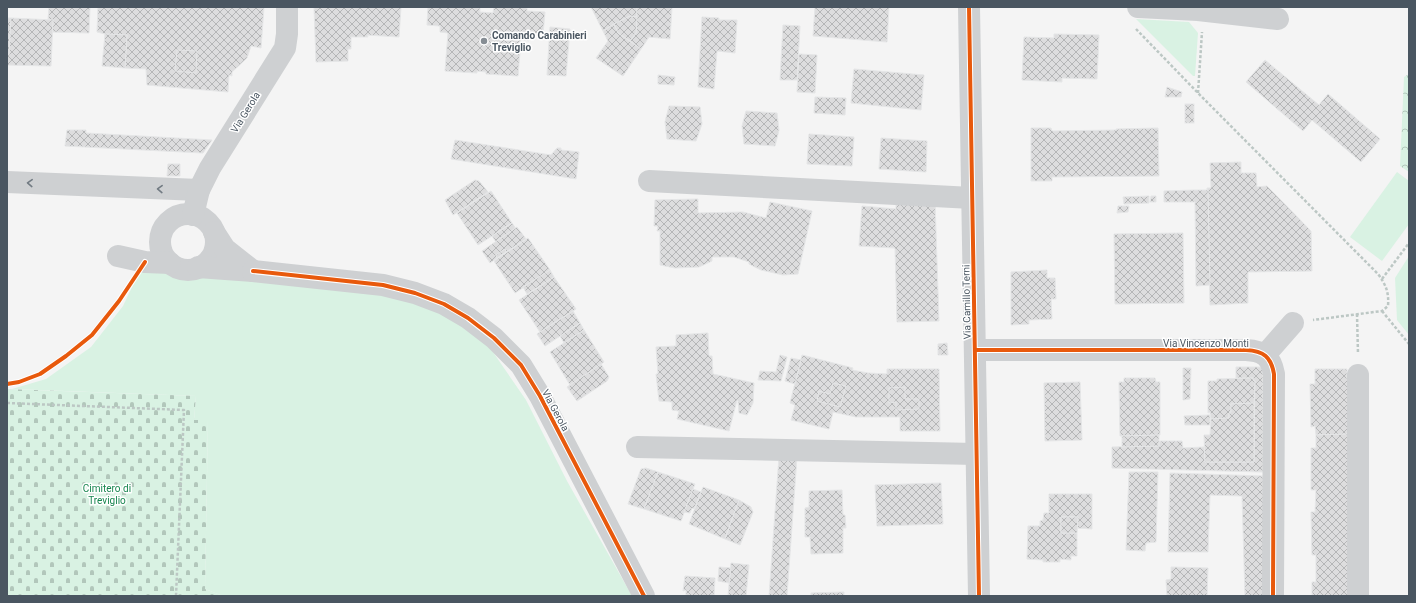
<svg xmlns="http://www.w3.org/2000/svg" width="1416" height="603" font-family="Roboto,sans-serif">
<defs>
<pattern id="cemetery-stones" width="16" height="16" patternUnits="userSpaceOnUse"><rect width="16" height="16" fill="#d9f2e3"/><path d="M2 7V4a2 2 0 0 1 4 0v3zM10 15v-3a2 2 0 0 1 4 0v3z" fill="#b2c7bb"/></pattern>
<pattern id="park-crowns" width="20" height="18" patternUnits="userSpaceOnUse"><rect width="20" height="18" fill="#d9f2e3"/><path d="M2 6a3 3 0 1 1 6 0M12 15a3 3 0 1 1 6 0" fill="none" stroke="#b2c7bb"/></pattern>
<pattern id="building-cross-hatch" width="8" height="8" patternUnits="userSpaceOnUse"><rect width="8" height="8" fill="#ddddde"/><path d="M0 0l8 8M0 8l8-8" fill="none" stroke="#b5b6b7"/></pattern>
</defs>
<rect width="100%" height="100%" fill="#f4f4f4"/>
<g fill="#d9f2e3">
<polygon points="1136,19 1189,22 1198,33 1195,76 1193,76"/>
<polygon points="1397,172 1409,181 1409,224 1382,261 1350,237"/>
<polygon points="1409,256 1409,335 1397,320 1395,278"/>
<polygon points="143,264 384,293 430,306 486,342 526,400 567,481 632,596 223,596 205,589 208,420 194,420 196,396 12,389 46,379 91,347 123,306"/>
</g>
<polygon fill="url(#cemetery-stones)" points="7,389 196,396 194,420 208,420 205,589 223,596 7,596"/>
<polygon fill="url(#park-crowns)" points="1409,74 1409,172 1400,166 1404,77"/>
<g fill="url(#building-cross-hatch)" stroke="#e5e6e7">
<polygon points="46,7 90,7 89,33 52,32 53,20 48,20 49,7"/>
<polygon points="98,7 264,7 261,48 251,46 247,58 232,72 232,76 229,75 228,92 147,85 146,69 125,68 127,35 105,34 97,32"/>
<polygon points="314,7 401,7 399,37 367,35 368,37 351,37 351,49 348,49 348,61 316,62"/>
<polygon points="428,7 480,7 480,12 493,13 494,7 515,7 527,8 527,11 545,12 543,34 530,33 529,41 521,40 518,76 486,74 486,72 477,71 477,73 445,71 448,33 440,32 440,26 427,25"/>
<polygon points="591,7 637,7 637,17 630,16 614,24 603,31"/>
<polygon points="637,7 672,7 670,39 649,37 641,49 630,41 636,33"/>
<polygon points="815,7 889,7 887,42 813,36"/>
<polygon points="630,16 637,17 636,33 630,41 618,33 614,24"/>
<polygon points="702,17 719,18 719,20 737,20 735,53 717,51 714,89 698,87"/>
<polygon points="7,18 11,18 9,55 7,54"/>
<polygon points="11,18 53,20 51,66 7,65 7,54 9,55"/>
<polygon points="614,24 618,33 641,49 623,76 596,58 608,41 603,31"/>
<polygon points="783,25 800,26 797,80 780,80"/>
<polygon points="550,27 570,29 566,76 547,75"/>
<polygon points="105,34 127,35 125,68 102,66"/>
<polygon points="1054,34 1099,35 1097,79 1062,78 1062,82 1022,80 1024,37 1054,38"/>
<polygon points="177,50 197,51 196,73 175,71"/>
<polygon points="799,54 817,55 815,93 797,92"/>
<polygon points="1265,60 1319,105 1328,94 1380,139 1361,162 1312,120 1303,131 1246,82"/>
<polygon points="854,69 924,75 921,110 851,103"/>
<polygon points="658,75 675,77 674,85 658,84"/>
<polygon points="1167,87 1182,92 1181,97 1165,97"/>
<polygon points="815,97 846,98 845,115 814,113"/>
<rect x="1185" y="104" width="9" height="19"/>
<polygon points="669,106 700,107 702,124 696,141 667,139 665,122"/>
<polygon points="746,111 777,113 779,130 775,146 744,144 742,126"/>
<polygon points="1031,128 1051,128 1052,131 1116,130 1116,129 1158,128 1159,176 1052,177 1052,181 1031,181"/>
<polygon points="67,130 86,130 86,133 212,140 203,153 65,146"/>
<polygon points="809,134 854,137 852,166 807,164"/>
<polygon points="881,138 927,141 926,172 879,169"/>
<polygon points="455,140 551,155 557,148 561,148 561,150 579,152 576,179 451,159"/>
<polygon points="1241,162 1241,173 1256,173 1257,187 1267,186 1311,231 1312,271 1248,272 1248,303 1210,305 1207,188 1211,188 1210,163"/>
<polygon points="168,164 180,164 180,176 167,176"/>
<polygon points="475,180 479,181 488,192 453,215 445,200"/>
<polygon points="1195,190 1208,190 1210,285 1196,286 1195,202 1164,202 1164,191"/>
<polygon points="491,191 512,223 478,245 457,213"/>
<polygon points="1149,196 1149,203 1124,204 1123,197"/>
<polygon points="1151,196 1156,196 1156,202 1150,202"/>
<polygon points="896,198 935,201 939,321 897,322 895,248 859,246 862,206 896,209"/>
<polygon points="698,199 698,213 743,212 766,218 770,202 812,211 798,274 783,275 761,270 749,264 749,262 734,257 712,257 712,261 699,267 675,268 660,265 660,231 657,231 658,226 654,226 655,200"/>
<polygon points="1118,206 1129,206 1128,212 1117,213"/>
<polygon points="512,223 516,229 496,242 492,236"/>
<polygon points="517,227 526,239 506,252 505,249 496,255 497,258 490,263 482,251"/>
<polygon points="1183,233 1184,303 1115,304 1114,234"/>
<polygon points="528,238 550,270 515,293 494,261"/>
<polygon points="505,249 506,252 497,258 496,255"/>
<polygon points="550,270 554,277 527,294 523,287"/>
<polygon points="1047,270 1047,278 1055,278 1056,299 1051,299 1052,319 1029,320 1029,324 1011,325 1011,272"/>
<polygon points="554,277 576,309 540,332 519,300"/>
<polygon points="573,311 580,323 545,346 537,334"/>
<polygon points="580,323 584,330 564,343 560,336"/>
<polygon points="584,330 604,362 570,385 550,352"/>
<polygon points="708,333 709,356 712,356 713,374 754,383 753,403 747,415 739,413 738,401 737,400 729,431 677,419 679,411 672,410 672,402 659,401 656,374 658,374 656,347 676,346 676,335"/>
<polygon points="947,343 948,355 938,355 938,344"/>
<polygon points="780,355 787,357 781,381 758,380 760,371 776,372"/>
<polygon points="802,355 853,368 852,370 868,373 887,374 887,369 939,369 940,431 900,431 900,417 856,417 833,412 829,429 791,420 795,405 790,403"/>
<polygon points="791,358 801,360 795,384 785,381"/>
<polygon points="601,364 609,377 607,381 577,401 567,387"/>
<polygon points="1236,367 1263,367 1263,472 1112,468 1112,447 1159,446 1159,441 1182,441 1183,448 1204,447 1205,462 1254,462 1255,381 1253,380 1253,378 1236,378"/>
<polygon points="1183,368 1191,368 1190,399 1183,400"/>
<polygon points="1315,369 1347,369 1347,379 1350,379 1348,434 1316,435 1315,426 1311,427 1310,384 1315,384"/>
<polygon points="1124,378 1155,378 1156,382 1160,382 1160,435 1120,436 1119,382 1124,382"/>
<polygon points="1253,378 1253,380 1255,381 1254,403 1231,404 1231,412 1229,413 1229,418 1211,419 1210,412 1208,413 1208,381 1217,381 1217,379"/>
<polygon points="1080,382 1082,440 1045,441 1044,383"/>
<polygon points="833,383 846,386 840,407 817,401 819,391 830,394"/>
<polygon points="905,387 905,399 919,399 919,409 896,410 896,402 889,403 889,388"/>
<polygon points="1254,403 1254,462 1205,462 1204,435 1210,435 1211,419 1229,418 1229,413 1231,412 1231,404"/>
<polygon points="1210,415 1210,425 1185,425 1184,416"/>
<polygon points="1348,434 1356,596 1312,596 1312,582 1316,582 1316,555 1312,555 1311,512 1315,512 1316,490 1311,490 1311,448 1316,448 1316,435"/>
<polygon points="1159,435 1159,446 1122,447 1122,436"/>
<polygon points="779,456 797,457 787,596 769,596"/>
<polygon points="646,468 658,472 644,509 628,504 641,469"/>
<polygon points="658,472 695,484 681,521 644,509"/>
<polygon points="1129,472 1158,472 1156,542 1146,543 1145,551 1126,550"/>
<polygon points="1170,473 1263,476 1265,596 1245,596 1242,496 1210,495 1208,552 1168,552"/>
<polygon points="941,483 943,524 877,526 875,485"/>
<polygon points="703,487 739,500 725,539 689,524"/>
<polygon points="693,489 701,492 694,509 692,508 690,513 684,512"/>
<polygon points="842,490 843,515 845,515 846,528 843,528 843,553 811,554 810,537 805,537 805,508 809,507 809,491"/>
<polygon points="1049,494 1092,494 1092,529 1077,528 1078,517 1061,517 1061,533 1077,533 1077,556 1071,556 1071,560 1060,559 1060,562 1043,562 1043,560 1027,559 1028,526 1040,526 1040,521 1043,520 1044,513 1049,513"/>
<polygon points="739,500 751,507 753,512 740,545 725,539"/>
<polygon points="1061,517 1078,517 1077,533 1061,533"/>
<polygon points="731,563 749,565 746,596 728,596"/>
<polygon points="719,567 731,568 729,583 718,581"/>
<polygon points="1171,567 1208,568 1207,596 1167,596 1166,580 1171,579"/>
<polygon points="685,576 715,578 714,596 686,596 686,590 683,591"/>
<polygon points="844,592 844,596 811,596 811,593"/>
</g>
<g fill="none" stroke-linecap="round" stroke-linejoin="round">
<g stroke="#bcc7c4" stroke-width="2.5" stroke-dasharray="3 2" stroke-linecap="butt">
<path d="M1136 29 1198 93 1378 274C1386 285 1389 292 1388 306L1382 311 1313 320"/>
<polyline points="1198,93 1202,32"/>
<polyline points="1382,279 1409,243"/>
<polyline points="1382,311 1409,344"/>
<polyline points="1357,314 1358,354"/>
<polyline points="7,403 184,410 176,596"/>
</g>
<g stroke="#ced0d2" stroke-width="22">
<polyline points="969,7 979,596"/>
<polyline points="1138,7 1198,10 1278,19"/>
<polyline points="649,181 972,198"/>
<polyline points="7,182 199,190"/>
<circle cx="188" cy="242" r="28"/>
<polyline points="193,215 199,190 210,168 285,48 287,34 287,7"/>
<polyline points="118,256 145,262 170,263"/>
<polyline points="198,267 253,271 225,249 214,232"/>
<polyline points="253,271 383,285 415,293 444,304 468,318 494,338 521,365 540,396 644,596"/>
<path d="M975 350H1246C1264 351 1271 357 1274 374L1273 596"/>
<polyline points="1265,355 1293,323"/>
<polyline points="637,447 976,454"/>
<polyline points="1358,596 1358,375"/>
</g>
<defs>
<g id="cycleway">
<polyline points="969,7 979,596"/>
<polyline points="253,271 383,285 415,293 444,304 468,318 494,338 521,365 540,396 644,596"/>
<path d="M975 350H1246C1264 351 1271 357 1274 374L1273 596"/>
<polyline points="7,384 19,382 40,374 66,356 92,335 119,301 145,262"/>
</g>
</defs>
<use href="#cycleway" stroke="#fff" stroke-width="6"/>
<use href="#cycleway" stroke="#e8590c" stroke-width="4"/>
</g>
<defs><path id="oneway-chevron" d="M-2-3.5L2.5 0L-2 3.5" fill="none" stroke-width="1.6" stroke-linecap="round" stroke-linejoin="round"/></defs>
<g stroke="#727b83">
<use href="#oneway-chevron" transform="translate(30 183) rotate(-177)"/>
<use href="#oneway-chevron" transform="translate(160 189) rotate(-178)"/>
</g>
<circle fill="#868d94" stroke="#fff" stroke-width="1.5" cx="484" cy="41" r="4"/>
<g text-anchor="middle" stroke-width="3" stroke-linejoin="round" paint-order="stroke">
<g font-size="10" font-weight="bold" fill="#4a5661" stroke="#fff" text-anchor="start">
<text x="492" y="39">Comando Carabinieri<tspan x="492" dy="12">Treviglio</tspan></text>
</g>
<g font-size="10" fill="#4a5661" stroke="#fff">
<text transform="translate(245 112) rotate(-58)" y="4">Via Gerola</text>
<text transform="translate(966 302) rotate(-91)" y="4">Via Camillo Terni</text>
<text x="1206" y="347">Via Vincenzo Monti</text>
<text transform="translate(556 410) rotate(62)" y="4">Via Gerola</text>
</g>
<g font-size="10" fill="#17864f" stroke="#fff">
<text x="107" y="492">Cimitero di<tspan x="107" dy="12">Treviglio</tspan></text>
</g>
</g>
<rect width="1416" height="603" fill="none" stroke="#4a5661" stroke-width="16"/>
</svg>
